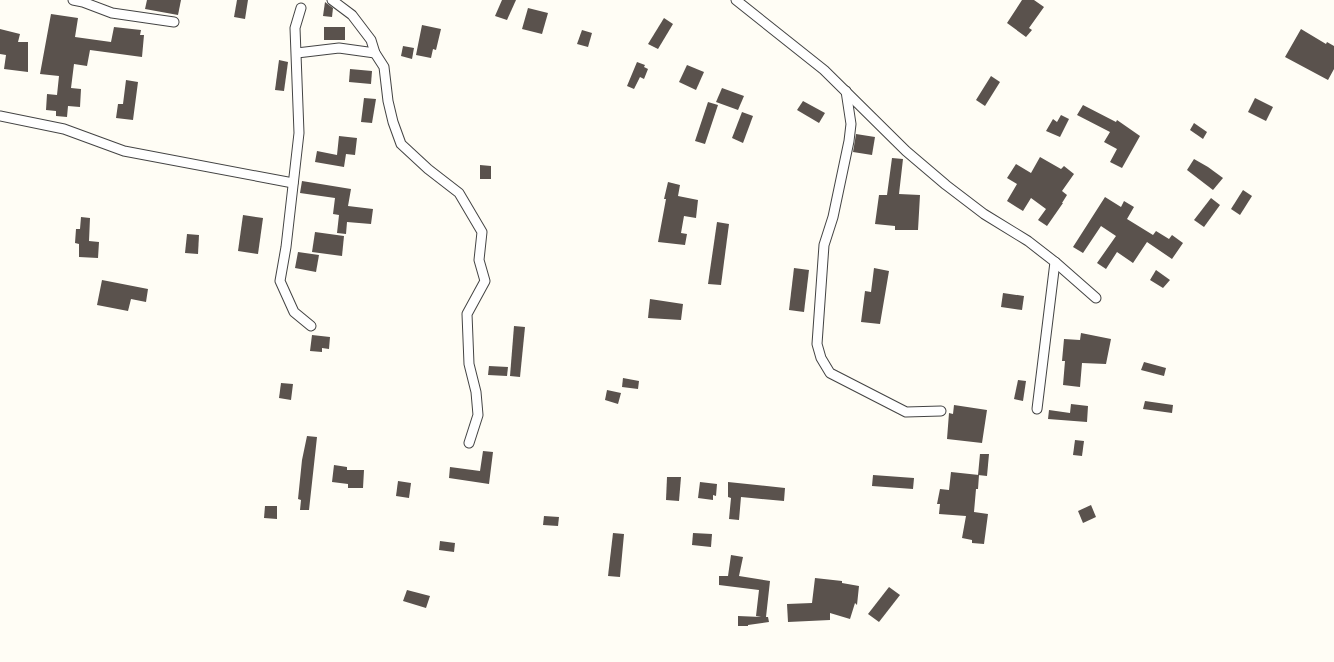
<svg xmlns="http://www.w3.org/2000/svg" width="1334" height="662" font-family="Spectral,serif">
<rect width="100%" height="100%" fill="#fffdf5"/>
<g fill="#5a524d">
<polygon points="147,0 181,0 178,15 145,9"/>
<polygon points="237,0 248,0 245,19 234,17"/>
<polygon points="502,0 516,0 507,20 495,16"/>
<polygon points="1022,0 1034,0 1044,7 1029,28 1032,30 1026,37 1007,23"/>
<polygon points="325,2 333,8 332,17 323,16"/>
<polygon points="528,8 548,13 542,34 522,29"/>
<polygon points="51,14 78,18 75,37 111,42 114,27 141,30 140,35 144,35 142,57 90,50 87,66 74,64 71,88 81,89 80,107 68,106 67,117 56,116 56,111 46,110 47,94 57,95 59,76 40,74"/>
<polygon points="664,18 673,24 658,49 648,44"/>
<polygon points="422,25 441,29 436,50 433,49 431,58 416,55"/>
<rect x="324" y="27" width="21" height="13"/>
<polygon points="0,29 20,34 18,42 28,42 28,72 4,69 6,55 0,54"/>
<polygon points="1301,29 1326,44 1327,42 1334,46 1334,69 1328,80 1285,57"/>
<polygon points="582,30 592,33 588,47 577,44"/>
<polygon points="403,46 414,48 412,59 401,56"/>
<polygon points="279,60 288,62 284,91 275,90"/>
<polygon points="637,62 645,65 644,67 648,69 644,79 640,77 634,89 627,86"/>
<polygon points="687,65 704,72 696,90 679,82"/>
<polygon points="350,69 372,71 371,84 349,82"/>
<polygon points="991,76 1000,82 985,106 976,100"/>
<polygon points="126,80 138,82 133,120 116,118 118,104 123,104"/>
<polygon points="722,88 744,96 738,110 716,102"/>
<polygon points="364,98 376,99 372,123 361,122"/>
<polygon points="1255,98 1273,107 1266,121 1248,112"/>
<polygon points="803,101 825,113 819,123 797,110"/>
<polygon points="708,102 718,105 705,144 695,141"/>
<polygon points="1083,105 1116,122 1117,120 1140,136 1122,168 1110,162 1117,149 1104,142 1110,132 1077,115"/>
<polygon points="742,112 753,116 743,143 732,138"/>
<polygon points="1061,115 1069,119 1060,137 1046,131 1053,119 1057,122"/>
<polygon points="1194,123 1207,132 1203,139 1190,130"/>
<polygon points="856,134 875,137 872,155 853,152"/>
<polygon points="339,136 357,138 355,155 346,154 344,167 315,162 317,151 337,155"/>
<polygon points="1040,157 1061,169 1064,166 1074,174 1062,191 1067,195 1062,203 1063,203 1047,226 1038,220 1046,209 1031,198 1023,211 1007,201 1017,184 1007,178 1016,164 1031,173"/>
<polygon points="892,158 903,159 899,194 920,195 918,230 895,230 895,226 875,224 879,195 887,195"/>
<polygon points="1194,159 1208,167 1223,178 1213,190 1187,170"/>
<polygon points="480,165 491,166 491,179 480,179"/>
<polygon points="302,181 351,189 348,206 373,209 371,224 347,222 346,234 337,233 339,215 333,214 335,198 300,193"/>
<polygon points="668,182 680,185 678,196 698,200 696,218 684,216 681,233 687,234 685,245 658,242 666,199 664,199"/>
<polygon points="1243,190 1252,196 1240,215 1231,209"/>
<polygon points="1105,197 1121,207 1124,201 1134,207 1127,219 1153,235 1156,231 1169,239 1172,235 1183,243 1172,259 1147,242 1133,263 1117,252 1106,269 1097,263 1116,236 1101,226 1083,253 1073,247"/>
<polygon points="1211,198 1220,205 1204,227 1194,220"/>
<polygon points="243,215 263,218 258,254 238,251"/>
<polygon points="81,217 90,218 89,241 99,242 98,258 79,257 79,244 75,243 76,229 80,229"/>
<polygon points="717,222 729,224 721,285 708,284"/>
<polygon points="315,232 344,236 342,256 312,252"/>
<polygon points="187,234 199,235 198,254 185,253"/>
<polygon points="298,252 319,255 316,272 295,268"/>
<polygon points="794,268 809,270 804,312 789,310"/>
<polygon points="874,268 889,271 880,324 861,322 865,291 871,292"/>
<polygon points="1156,270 1170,280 1163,288 1150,280"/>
<polygon points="102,280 148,289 146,302 131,299 128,311 97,305"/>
<polygon points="1003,293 1024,296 1022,310 1001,307"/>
<polygon points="650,299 683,304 681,320 648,318"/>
<polygon points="514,326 525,327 520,377 510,376"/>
<polygon points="1081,333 1111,339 1106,364 1082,363 1080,387 1063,385 1065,361 1062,361 1064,339 1080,340"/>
<polygon points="312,335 330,337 329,349 322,348 322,352 310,351"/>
<polygon points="1144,362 1166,368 1164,376 1141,370"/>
<polygon points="489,366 508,367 507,376 488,375"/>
<polygon points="623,378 639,381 638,389 622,387"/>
<polygon points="1018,380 1026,381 1023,401 1014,399"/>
<polygon points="281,383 293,384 291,400 279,398"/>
<polygon points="607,390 621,393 618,404 605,400"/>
<polygon points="1145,401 1173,405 1172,413 1143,409"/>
<polygon points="1071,404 1088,406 1087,422 1048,419 1049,410 1070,413"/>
<polygon points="954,405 987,410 982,443 947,439 949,413 953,414"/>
<polygon points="307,436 317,437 309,510 300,510 301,500 298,499 302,460"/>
<polygon points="1075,440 1084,441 1082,456 1073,455"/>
<polygon points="483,451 493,452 489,484 449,478 450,467 480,471"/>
<polygon points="980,454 989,454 987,476 978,475"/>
<polygon points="334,465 347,467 347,470 364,470 363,488 348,488 348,484 332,482"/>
<polygon points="951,472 979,475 978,489 976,489 974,512 988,514 984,544 972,543 972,540 962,538 966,516 939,514 940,504 937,504 940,489 949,490"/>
<polygon points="873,475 914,478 913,489 872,486"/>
<polygon points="667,477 681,477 679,501 666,500"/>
<polygon points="398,481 411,483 409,498 396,496"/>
<polygon points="700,482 717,484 716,496 713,495 713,500 698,498"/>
<polygon points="728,482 785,488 784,501 741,497 739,520 729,519 731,498 728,497"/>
<polygon points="1091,505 1096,517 1083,523 1078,511"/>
<polygon points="265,506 277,506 277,519 264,518"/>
<polygon points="544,516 559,517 558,526 543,525"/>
<polygon points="613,533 624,534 620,577 608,576"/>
<polygon points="693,533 712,534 711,547 692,545"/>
<polygon points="440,541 455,543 454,552 439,550"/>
<polygon points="731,555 743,557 739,576 770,581 766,617 768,617 769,622 748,625 748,626 738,626 738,616 761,617 756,616 759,590 719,585 719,576 728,576"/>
<polygon points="815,578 842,581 842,583 859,586 857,605 855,603 850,619 830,613 830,620 788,622 787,604 812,603"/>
<polygon points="889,587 900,595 879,622 868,614"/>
<polygon points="407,590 430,596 426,608 403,601"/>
</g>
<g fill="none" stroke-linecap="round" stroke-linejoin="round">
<defs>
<g id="street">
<polyline points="73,0 83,2 112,13 174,22"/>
<polyline points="332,0 352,15 371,40 375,53 384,67 388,101 393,122 401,144 428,169 459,193 482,232 479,260 485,281 467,314 469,364 476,392 478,415 469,443"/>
<polyline points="736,0 824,70 906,151 946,185 984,214 1028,241 1055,262 1096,298"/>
<polyline points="301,8 295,28 299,133 286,247 280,281 294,312 311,326"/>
<polyline points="297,53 339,48 375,53"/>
<polyline points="846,91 851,124 849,141 833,217 824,245 817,344 821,358 830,373 906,412 941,411"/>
<polyline points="0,116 64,129 124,151 293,183"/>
<polyline points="1037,409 1055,262"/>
</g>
</defs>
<use href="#street" stroke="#444" stroke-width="11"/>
<use href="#street" stroke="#fff" stroke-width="9"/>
</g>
</svg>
